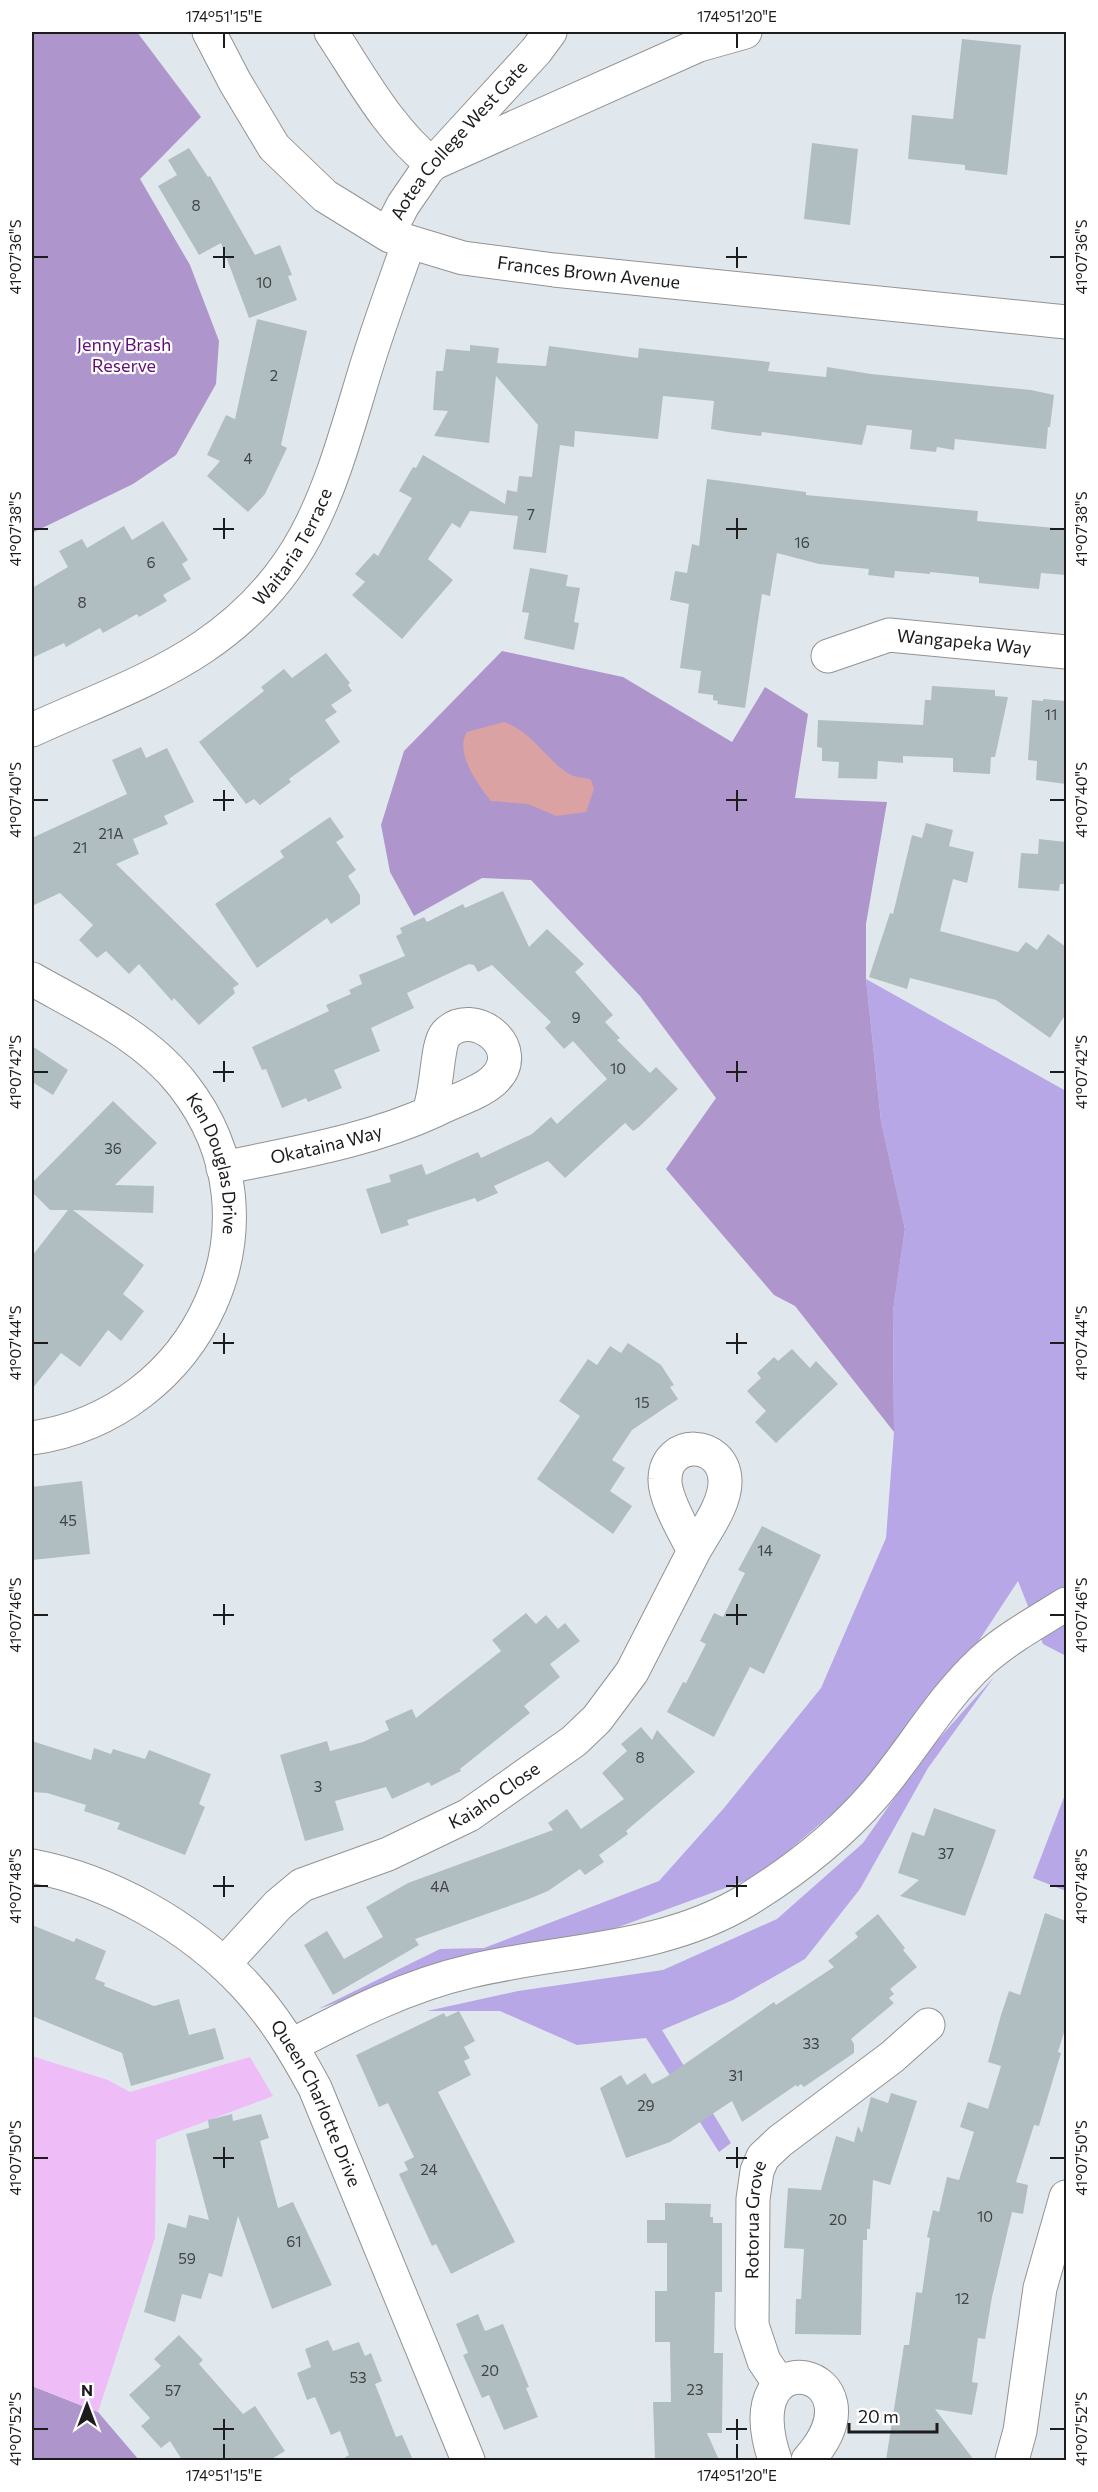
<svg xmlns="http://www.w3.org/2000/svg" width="1098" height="2492" font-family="Commissioner,sans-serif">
<rect width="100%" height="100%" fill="#e1e8ed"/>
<g fill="#b7a7e7">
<polygon points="866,979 1066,1091 1066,1656 1043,1644 1018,1581 976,1645 864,1787 758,1876 594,1936 447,1966 318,2009 440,1949 484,1948 659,1881 724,1808 821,1688 886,1538 894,1432 893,1311 905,1229 881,1121"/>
<polygon points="994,1677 928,1768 860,1889 805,1959 733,2000 662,2030 731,2143 719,2152 646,2038 577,2045 500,2011 427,2011 518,1991 663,1970 777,1919 863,1843 925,1754"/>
<polygon points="1066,1792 1066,1891 1033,1878"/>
</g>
<g fill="#ae96cc">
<polygon points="32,32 137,32 201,117 140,179 190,265 219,341 216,384 176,455 133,484 32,533"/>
<polygon points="502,651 623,677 732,742 765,687 808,714 795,798 887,802 866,924 866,979 881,1121 905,1229 893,1311 894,1432 795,1306 774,1295 666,1169 716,1098 640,996 531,880 482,878 414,916 390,872 381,825 404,751"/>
<polygon points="32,2386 98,2412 139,2460 32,2460"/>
</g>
<polygon fill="#eebdf8" points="32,2056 108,2080 130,2092 250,2057 273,2096 156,2140 155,2238 98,2412 32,2386"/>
<path fill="#daa2a3" d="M504 722C533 732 545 759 569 774 576 778 584 777 591 780L594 789 586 812 556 816 528 804 491 801C478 785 454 752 467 732Z"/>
<g fill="#b1bec1">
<polygon points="962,39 1021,45 1007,175 965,170 965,165 908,159 912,115 953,119"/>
<polygon points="812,143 858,149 850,225 804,219"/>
<polygon points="189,148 208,177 210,176 255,255 280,245 292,275 288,276 297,300 249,318 221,243 199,255 158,186 177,175 168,160"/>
<polygon points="257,319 307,331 281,445 287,448 265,494 248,512 207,476 220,461 207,455 226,415 235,419"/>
<polygon points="470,345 499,348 497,363 546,366 549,346 638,358 639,348 770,362 768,371 826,377 827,367 871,374 1031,390 1054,395 1050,427 1048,427 1046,449 955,439 954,450 937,447 936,452 910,449 912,430 867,425 862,445 762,432 761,436 728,432 711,429 714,401 663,396 658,439 575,431 574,447 560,445 546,553 513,549 518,516 470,511 460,528 452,523 428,559 453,580 402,639 352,595 365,582 355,574 374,553 378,556 412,498 399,491 413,467 416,468 423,455 505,504 507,490 517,492 519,476 532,477 538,425 496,376 489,443 434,436 448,411 433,410 436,371 443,371 446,349 470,351"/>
<polygon points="707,479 806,492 806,495 978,511 977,521 1066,529 1066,575 1041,573 1039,589 979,583 979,577 930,572 930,574 895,571 894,578 868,575 869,569 819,564 777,553 770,596 762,594 745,708 717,704 718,701 713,700 713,695 698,693 701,671 680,668 689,604 670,600 675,571 687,573 692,544 699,546"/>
<polygon points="163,521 188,560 182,564 191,579 163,595 167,601 139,617 137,614 103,633 100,628 66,647 64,643 32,658 32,588 68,567 59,551 82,539 87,548 124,526 132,540"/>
<polygon points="530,568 568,575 566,586 580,588 574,622 579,623 574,650 524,639 529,613 522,612"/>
<polygon points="326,653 350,683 348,685 352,691 331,705 337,712 325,720 340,742 289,779 291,782 260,805 254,799 246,804 199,742 264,691 261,687 284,669 292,678"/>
<polygon points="932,686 995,690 995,696 1008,697 995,757 991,757 990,774 953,772 953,758 903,756 903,763 878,761 877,779 838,778 839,762 822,761 822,748 817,747 818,720 923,725 925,700 931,700"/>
<polygon points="1043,699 1066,701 1066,784 1036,780 1037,761 1028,760 1032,700 1043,701"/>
<polygon points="141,747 146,758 167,748 194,802 164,816 168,824 133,839 139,854 116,864 239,984 233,988 235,993 199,1025 174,998 172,1001 139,964 129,974 106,951 97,958 79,940 93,925 60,893 32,906 32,838 127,794 112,760"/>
<polygon points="330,817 344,837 336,842 356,870 348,876 360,895 360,904 331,924 327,918 257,968 215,904 284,857 280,851"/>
<polygon points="926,823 953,830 949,846 974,852 967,883 953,879 940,931 1018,952 1026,942 1037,950 1048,934 1066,947 1066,1014 1050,1038 996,1000 910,978 907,989 869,977 890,913 893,914 912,835 922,838"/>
<polygon points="1039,839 1066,842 1066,884 1060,884 1059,891 1018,888 1021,853 1038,854"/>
<polygon points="503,891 529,947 547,929 584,964 575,972 613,1015 605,1022 620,1038 617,1040 650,1073 656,1067 678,1089 639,1127 633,1131 625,1123 565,1178 548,1161 494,1186 498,1193 477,1202 475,1198 407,1220 409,1225 381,1234 366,1189 391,1182 389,1175 422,1164 426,1175 478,1152 481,1158 532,1134 551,1117 557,1124 607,1079 573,1041 564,1049 545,1028 551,1022 492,965 478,972 474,965 469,964 407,993 414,1008 371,1028 380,1051 334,1070 342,1088 308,1102 306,1098 282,1108 266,1069 262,1070 252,1047 329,1011 326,1005 351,994 349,990 362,984 359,975 405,956 396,936 402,933 400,928 424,917 427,922 463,904 465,908"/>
<polygon points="32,1046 68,1070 53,1095 32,1082"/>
<polygon points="113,1101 157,1143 115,1185 154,1186 153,1213 73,1210 144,1265 123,1294 144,1311 121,1341 108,1330 80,1367 61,1353 32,1389 32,1256 68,1210 50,1210 32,1192 32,1183"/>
<polygon points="628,1343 661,1365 674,1385 670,1387 678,1399 632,1430 612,1460 625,1468 610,1491 632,1506 613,1534 537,1479 580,1416 559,1401 588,1359 597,1365 610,1346 621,1353"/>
<polygon points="792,1349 810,1368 816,1361 838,1384 776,1443 755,1422 766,1411 747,1391 761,1378 757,1373 774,1357 778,1361"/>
<polygon points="82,1481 90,1554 32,1560 32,1487"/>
<polygon points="762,1526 821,1555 764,1674 750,1667 714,1737 667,1712 683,1682 686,1683 706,1644 700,1641 714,1613 723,1617 745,1573 738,1570"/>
<polygon points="526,1613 536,1624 546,1615 558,1629 565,1623 580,1641 550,1664 560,1677 524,1706 530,1713 460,1769 461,1771 431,1786 429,1782 392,1799 386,1787 335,1801 344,1830 305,1841 280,1755 327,1741 330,1751 363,1742 389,1730 385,1721 412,1709 416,1718 501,1651 492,1640"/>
<polygon points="641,1727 652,1740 657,1730 695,1772 626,1831 628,1834 599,1855 604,1862 585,1875 580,1869 548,1891 529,1899 415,1939 419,1945 333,1995 304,1945 327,1931 344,1959 383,1937 366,1907 408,1883 553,1830 548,1823 567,1809 581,1829 624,1799 602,1773 627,1751 621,1744"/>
<polygon points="32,1741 91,1760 94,1748 111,1754 113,1749 145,1759 149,1750 211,1774 199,1804 205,1807 185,1855 117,1829 120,1823 84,1811 86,1805 47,1793 32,1792"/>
<polygon points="934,1808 996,1830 965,1916 900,1896 919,1880 898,1873 912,1832 924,1836"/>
<polygon points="1045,1913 1066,1921 1066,2026 1058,2052 1061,2053 1039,2126 1034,2125 1016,2182 1028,2185 1023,2214 1012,2212 992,2297 985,2339 978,2338 972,2382 978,2383 972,2415 935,2409 974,2460 886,2460 904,2345 909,2345 916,2292 922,2293 930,2238 927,2237 933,2210 939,2212 947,2177 959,2180 974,2132 960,2127 968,2102 988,2109 1001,2066 988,2062 1001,2015 1009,1991 1020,1995"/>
<polygon points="878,1914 905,1948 903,1950 917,1967 890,1989 894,1994 889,1998 894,2003 851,2039 854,2044 854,2053 804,2087 801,2084 797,2087 796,2085 742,2122 732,2101 670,2142 626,2158 600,2088 621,2075 627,2085 645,2073 652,2084 666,2077 774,2002 776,2005 834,1967 828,1961 858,1937 855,1933"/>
<polygon points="32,1925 74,1942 76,1938 106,1951 95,1979 105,1983 104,1986 154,2006 179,1999 189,2035 215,2028 224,2059 131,2086 122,2053 32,2016"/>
<polygon points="459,2011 475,2041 464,2047 470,2058 464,2061 471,2075 438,2092 515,2242 451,2274 436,2244 432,2246 399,2174 408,2170 404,2162 414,2157 388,2103 379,2107 356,2055 444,2013 446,2017"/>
<polygon points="891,2093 917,2101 890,2185 873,2180 870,2229 867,2229 867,2240 863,2240 861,2335 795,2334 796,2299 801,2299 804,2249 784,2248 788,2188 821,2190 836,2136 854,2142 858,2126 862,2133 871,2097 888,2103"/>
<polygon points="232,2114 233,2121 261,2114 269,2138 260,2141 278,2208 293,2202 332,2285 272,2309 238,2216 222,2277 209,2273 201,2299 182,2294 175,2322 144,2312 168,2223 186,2228 189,2215 209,2220 186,2134 209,2128 208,2120"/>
<polygon points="665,2203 711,2204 710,2217 713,2217 713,2223 722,2223 722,2292 715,2292 714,2353 723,2353 722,2433 707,2433 719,2460 655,2460 653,2402 671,2402 670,2342 655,2342 655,2291 667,2291 667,2243 647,2243 647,2220 665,2220"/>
<polygon points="478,2314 485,2331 503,2324 529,2387 526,2388 538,2417 504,2430 489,2395 482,2398 463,2355 468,2353 456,2324"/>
<polygon points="179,2335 203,2360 199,2364 243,2414 255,2406 285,2451 270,2460 182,2460 170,2441 161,2448 141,2426 150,2418 129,2395 161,2366 154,2359"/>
<polygon points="328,2340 333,2351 359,2342 365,2356 371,2353 382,2381 375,2384 396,2437 402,2435 413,2460 341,2460 349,2455 340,2431 331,2435 315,2397 307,2400 297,2373 311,2367 305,2349"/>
</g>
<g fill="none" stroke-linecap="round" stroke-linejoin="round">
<defs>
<g id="minor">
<path id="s1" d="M209 32 235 82 274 147 325 196 390 236 463 258 554 270 1066 322"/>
<path d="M331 32C361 77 389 130 432 164L699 45 745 32"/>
<path id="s2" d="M388 234 403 205 427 170 536 51 550 32"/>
<path id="s3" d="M828 656 889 635 1066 652"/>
<path id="s4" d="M32 730C88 704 151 682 203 647 310 575 330 486 365 371 378 328 394 285 409 242"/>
<path id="s5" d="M32 979C85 1009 145 1036 183 1085 291 1223 198 1414 32 1438"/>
<path id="s6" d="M223 1168C294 1153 369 1141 436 1110 453 1101 478 1094 493 1081 529 1048 472 1005 446 1034 436 1045 438 1093 428 1113"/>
<path id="s7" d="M32 1866C111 1881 190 1926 245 1985 274 2016 295 2051 315 2088L468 2460"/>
<path id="s8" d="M224 1964 278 1905 302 1885 388 1854 469 1815 574 1741 597 1719 632 1672 694 1551C685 1533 664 1498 665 1479 666 1438 723 1440 725 1480 726 1504 705 1531 694 1551"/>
<path d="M292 2045C350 2015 406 1986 471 1971 563 1949 663 1951 747 1900 794 1871 839 1836 875 1794 912 1751 940 1700 982 1661 1006 1639 1039 1621 1066 1604"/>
<path id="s9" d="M779 2383 764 2361 752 2325 753 2199 757 2171 763 2157 780 2141 892 2057 928 2025"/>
<path d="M775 2460C731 2331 889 2370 808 2460"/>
<polyline points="1012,2460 1020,2431 1040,2288 1066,2197"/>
</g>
</defs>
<use href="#minor" stroke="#939393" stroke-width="35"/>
<use href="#minor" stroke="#fff" stroke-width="33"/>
</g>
<path fill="none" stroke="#1c1c1c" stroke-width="2" d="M224 33V48M737 33V48M224 247V268M737 247V268M33 257H48M213 257H234M726 257H747M1050 257H1065M224 518V539M737 518V539M33 529H48M213 529H234M726 529H747M1050 529H1065M224 790V811M737 790V811M33 800H48M213 800H234M726 800H747M1050 800H1065M224 1061V1082M737 1061V1082M33 1072H48M213 1072H234M726 1072H747M1050 1072H1065M224 1333V1354M737 1333V1354M33 1343H48M213 1343H234M726 1343H747M1050 1343H1065M224 1604V1625M737 1604V1625M33 1615H48M213 1615H234M726 1615H747M1050 1615H1065M224 1876V1897M737 1876V1897M33 1886H48M213 1886H234M726 1886H747M1050 1886H1065M224 2147V2168M737 2147V2168M33 2158H48M213 2158H234M726 2158H747M1050 2158H1065M224 2419V2440M737 2419V2440M33 2429H48M213 2429H234M726 2429H747M1050 2429H1065M224 2444V2459M737 2444V2459"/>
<g text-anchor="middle" stroke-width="4.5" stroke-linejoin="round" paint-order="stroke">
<g font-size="15" fill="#414445">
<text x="196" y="211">8</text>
<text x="264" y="288">10</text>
<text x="274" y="381">2</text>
<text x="248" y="464">4</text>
<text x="531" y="520">7</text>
<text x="802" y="548">16</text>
<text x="151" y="568">6</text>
<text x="82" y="608">8</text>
<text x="1051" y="720">11</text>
<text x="111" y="839">21A</text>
<text x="80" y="853">21</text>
<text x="576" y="1023">9</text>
<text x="618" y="1074">10</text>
<text x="113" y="1154">36</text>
<text x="642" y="1408">15</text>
<text x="68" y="1526">45</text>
<text x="765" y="1556">14</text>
<text x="640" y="1763">8</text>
<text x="318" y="1792">3</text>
<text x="946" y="1859">37</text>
<text x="440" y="1892">4A</text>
<text x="811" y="2049">33</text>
<text x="736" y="2081">31</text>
<text x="646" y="2111">29</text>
<text x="429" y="2175">24</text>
<text x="985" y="2222">10</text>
<text x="838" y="2225">20</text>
<text x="294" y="2247">61</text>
<text x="187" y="2264">59</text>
<text x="962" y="2304">12</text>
<text x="490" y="2376">20</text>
<text x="358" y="2383">53</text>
<text x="695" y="2395">23</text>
<text x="173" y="2396">57</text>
</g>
<g font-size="18" fill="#1c1c1c" stroke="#fff">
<text dy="6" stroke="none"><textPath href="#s2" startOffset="118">Aotea College West Gate</textPath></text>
<text dy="6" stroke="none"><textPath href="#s1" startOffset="482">Frances Brown Avenue</textPath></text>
<text dy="6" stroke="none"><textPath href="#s4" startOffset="327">Waitaria Terrace</textPath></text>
<text dy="6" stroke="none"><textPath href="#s3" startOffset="140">Wangapeka Way</textPath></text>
<text dy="6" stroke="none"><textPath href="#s6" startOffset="106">Okataina Way</textPath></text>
<text dy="6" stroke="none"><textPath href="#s5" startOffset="272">Ken Douglas Drive</textPath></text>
<text dy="6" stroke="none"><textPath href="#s8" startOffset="324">Kaiaho Close</textPath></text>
<text dy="6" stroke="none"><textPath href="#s7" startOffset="387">Queen Charlotte Drive</textPath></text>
<text dy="6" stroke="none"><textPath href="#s9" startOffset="170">Rotorua Grove</textPath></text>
</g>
<g font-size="18" fill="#640d76" stroke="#fff">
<text x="124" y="351">Jenny Brash<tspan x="124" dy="21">Reserve</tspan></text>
</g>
</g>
<rect width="1098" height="2492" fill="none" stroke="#ffffff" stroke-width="66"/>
<g transform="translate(87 2405)" stroke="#ffffff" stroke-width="4.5" paint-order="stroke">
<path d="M0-4.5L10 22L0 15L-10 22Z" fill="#1c1c1c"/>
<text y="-9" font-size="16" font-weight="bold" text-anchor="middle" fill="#1c1c1c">N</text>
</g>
<path d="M849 2423v9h88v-9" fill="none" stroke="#1c1c1c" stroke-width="3"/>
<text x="858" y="2423" font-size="18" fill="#1c1c1c" stroke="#ffffff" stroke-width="4.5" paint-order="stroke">20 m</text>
<rect x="33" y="33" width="1032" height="2426" fill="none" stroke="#1c1c1c" stroke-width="2"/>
<g font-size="15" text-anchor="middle" fill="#1c1c1c">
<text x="224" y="22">174°51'15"E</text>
<text x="737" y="22">174°51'20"E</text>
<text transform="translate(16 257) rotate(-90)" y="5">41°07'36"S</text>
<text transform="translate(1082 257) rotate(-90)" y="5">41°07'36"S</text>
<text transform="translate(16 529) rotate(-90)" y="5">41°07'38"S</text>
<text transform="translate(1082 529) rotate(-90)" y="5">41°07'38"S</text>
<text transform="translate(16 800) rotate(-90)" y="5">41°07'40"S</text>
<text transform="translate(1082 800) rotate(-90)" y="5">41°07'40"S</text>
<text transform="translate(16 1072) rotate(-90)" y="5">41°07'42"S</text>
<text transform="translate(1082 1072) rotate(-90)" y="5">41°07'42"S</text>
<text transform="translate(16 1343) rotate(-90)" y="5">41°07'44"S</text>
<text transform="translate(1082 1343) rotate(-90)" y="5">41°07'44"S</text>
<text transform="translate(16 1615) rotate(-90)" y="5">41°07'46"S</text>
<text transform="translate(1082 1615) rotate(-90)" y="5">41°07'46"S</text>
<text transform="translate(16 1886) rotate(-90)" y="5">41°07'48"S</text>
<text transform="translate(1082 1886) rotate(-90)" y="5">41°07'48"S</text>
<text transform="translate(16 2158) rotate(-90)" y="5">41°07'50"S</text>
<text transform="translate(1082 2158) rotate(-90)" y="5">41°07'50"S</text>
<text transform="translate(16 2429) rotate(-90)" y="5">41°07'52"S</text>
<text transform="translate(1082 2429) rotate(-90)" y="5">41°07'52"S</text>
<text x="224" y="2481">174°51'15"E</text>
<text x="737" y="2481">174°51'20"E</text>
</g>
</svg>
